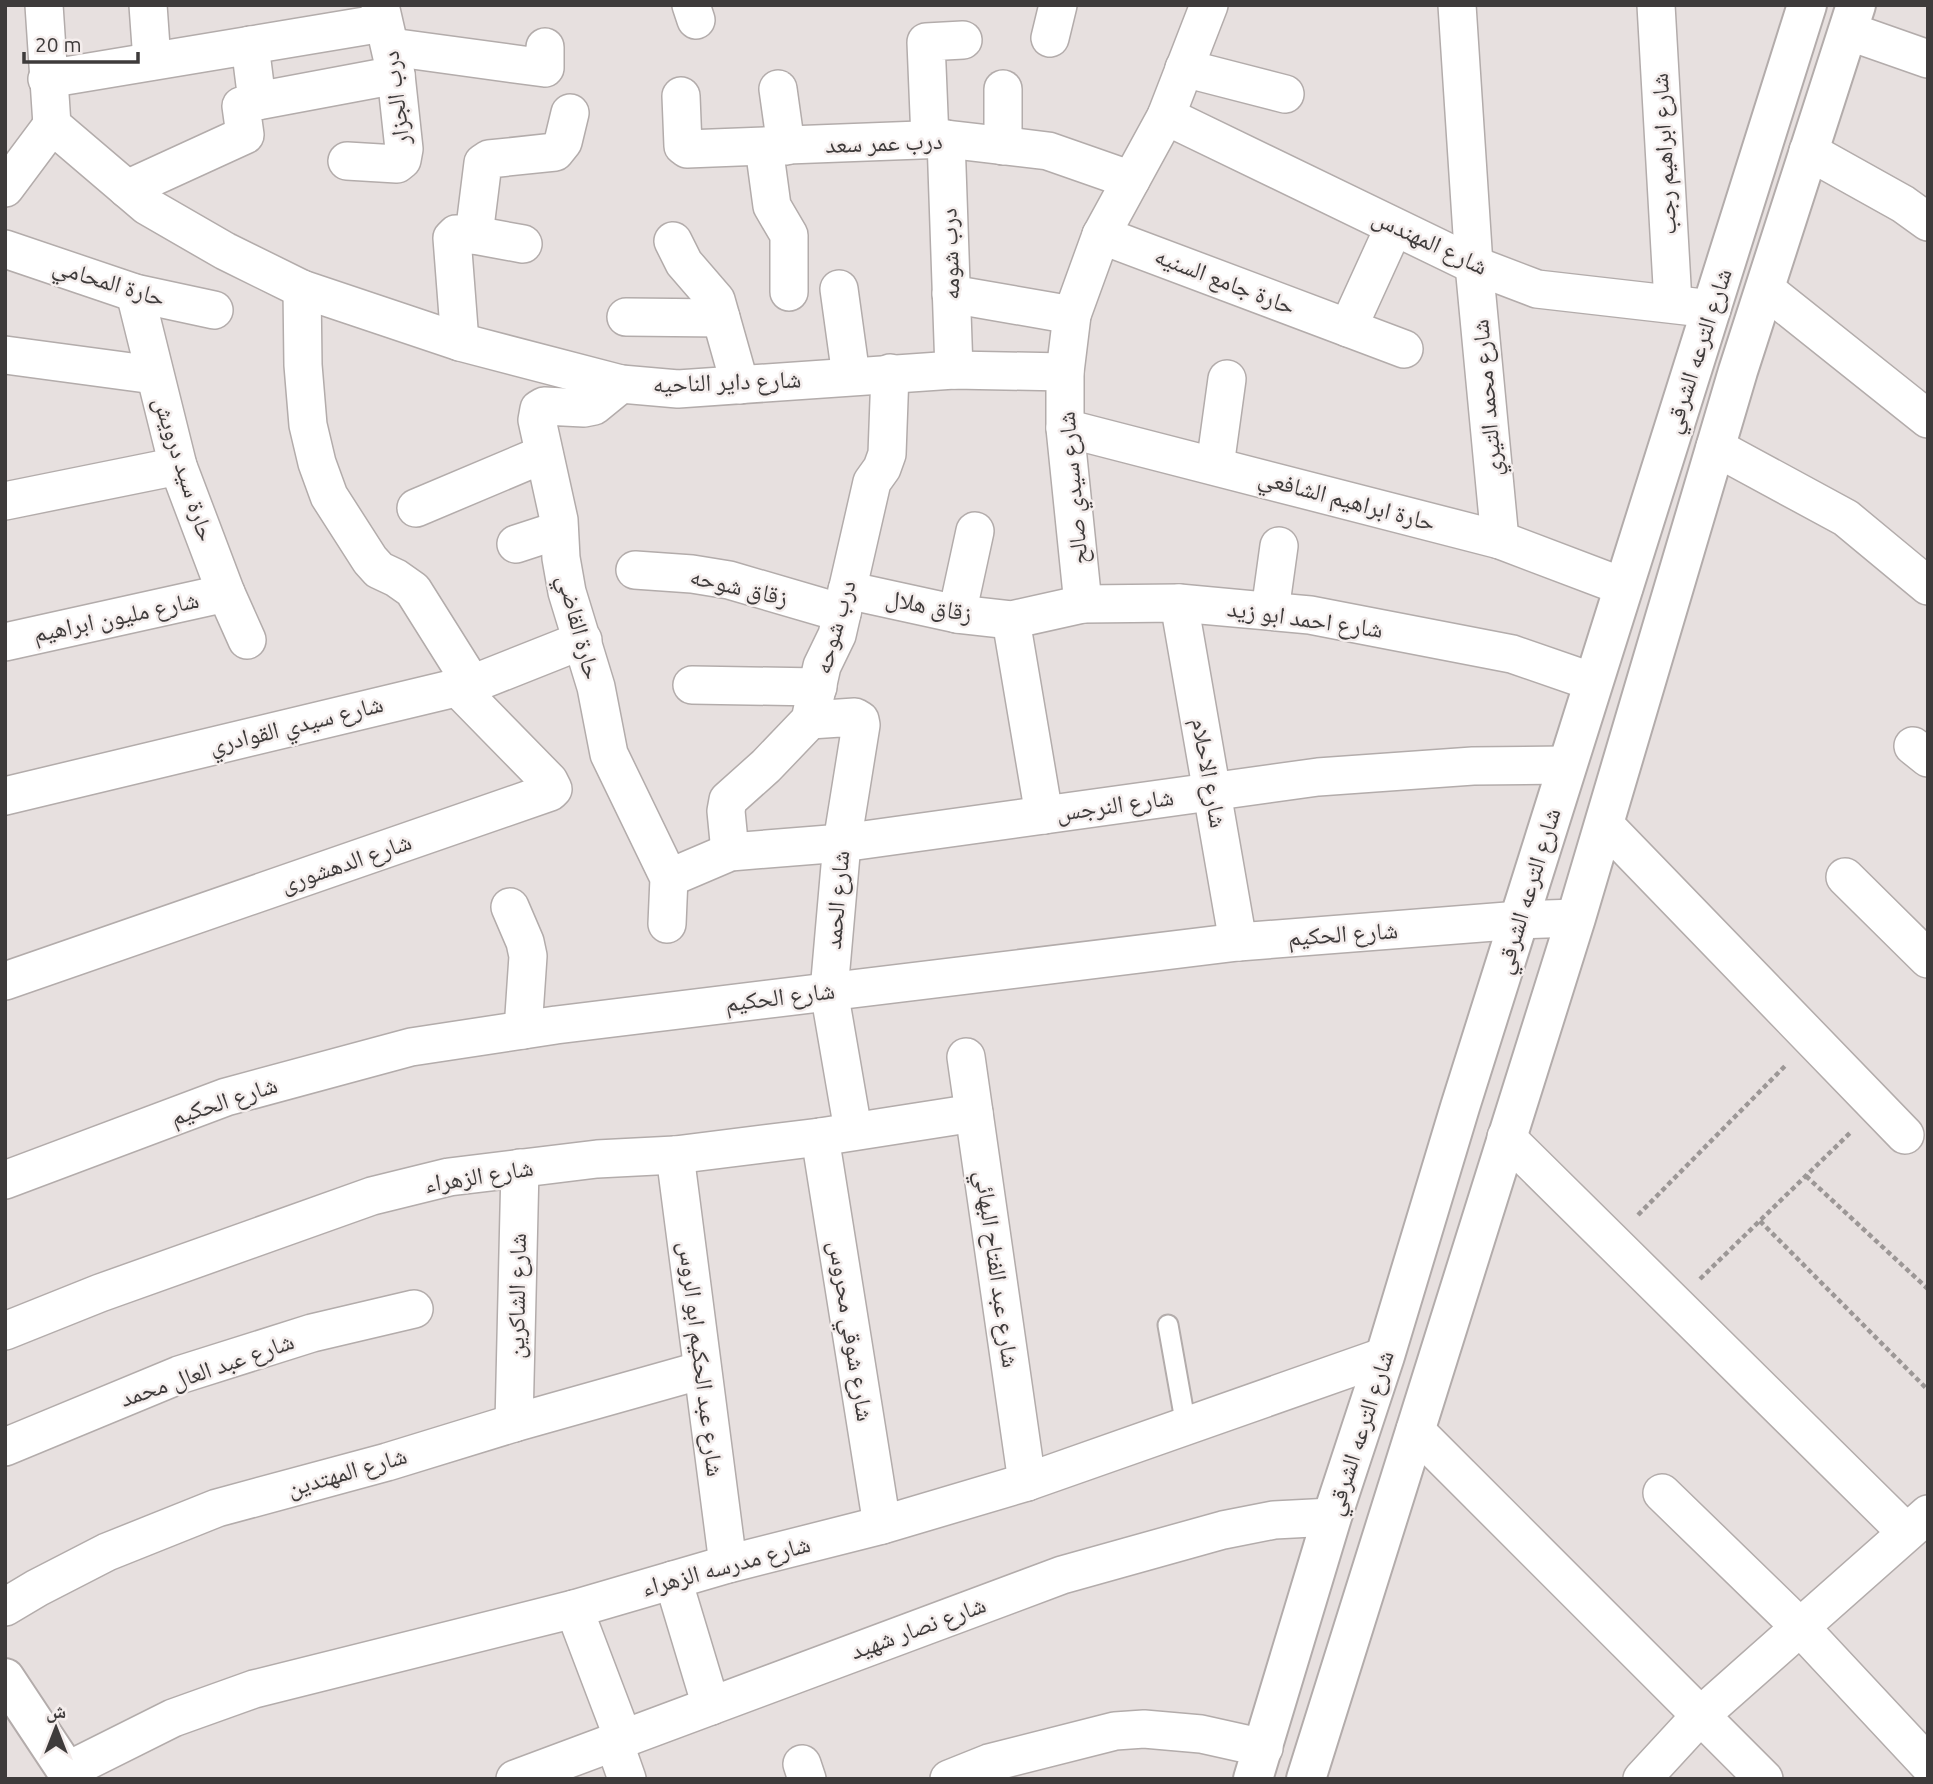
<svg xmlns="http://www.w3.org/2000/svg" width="1933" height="1784" font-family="Ubuntu,'Noto Naskh Arabic',sans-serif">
<rect width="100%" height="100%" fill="#e7e0df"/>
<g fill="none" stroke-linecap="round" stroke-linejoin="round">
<defs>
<polyline id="service" points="1168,1325 1186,1426"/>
<g id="minor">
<polyline points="44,5 52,125 147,206 225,251 302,289 460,342 621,384 678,389 954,370 1065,372"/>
<polyline points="148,5 152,61"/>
<polyline points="691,5 696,20"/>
<polyline points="1457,5 1474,265 1500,540"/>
<polyline points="1656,5 1673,303"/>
<polyline points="1848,31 1928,59"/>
<polyline points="1050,38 1058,5"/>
<polyline points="391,47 545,68 545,47"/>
<polyline points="1184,68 1285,94"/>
<polyline points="47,79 383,23"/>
<polyline points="778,89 786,146"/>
<polyline points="1003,89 1003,146"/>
<polyline points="681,96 683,146 687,149 946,139 1048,151 1131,180"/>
<polyline points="257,101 396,75"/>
<polyline points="1166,116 1474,265 1537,289 1712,309"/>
<polyline points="930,139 926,42 963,40"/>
<polyline points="946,139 954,370"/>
<polyline points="764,147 772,206 789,235 789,292"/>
<polyline points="1808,151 1903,204 1928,222"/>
<polyline points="347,161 397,164 402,160 404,149 396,75 380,5"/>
<polyline points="5,188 52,125"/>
<polyline points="127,189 245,135 241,106 257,101 250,45"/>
<polyline points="474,235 523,244"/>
<polyline points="1101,235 1404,349"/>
<polyline points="673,241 684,263 716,300 740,385"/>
<polyline points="5,249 135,293 214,310"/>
<polyline points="302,289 303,365 308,425 317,463 329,496 370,560 379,570 396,578 413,590 472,684"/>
<polyline points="839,289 851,376"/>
<polyline points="1765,289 1928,419"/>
<polyline points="135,293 178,466 226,593 247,640"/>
<polyline points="951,294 1072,315"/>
<polyline points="626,317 721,318"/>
<polyline points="1348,328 1394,227"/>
<polyline points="460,342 452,238 456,234 474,235 483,163 489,159 555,152 563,142 570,113"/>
<polyline points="5,355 154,375"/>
<polyline points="621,384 594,406 584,408 544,406 539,409 537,420 559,520 561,558 567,592 596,687 609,754 669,878 667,924"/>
<polyline points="1065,428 1500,540 1624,587"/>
<polyline points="1715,447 1846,518 1928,586"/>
<polyline points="1215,466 1227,379"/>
<polyline points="5,501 178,466"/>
<polyline points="416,508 544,454"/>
<polyline points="516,544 559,530"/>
<polyline points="635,570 692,574 729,580 842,613"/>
<polyline points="847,590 957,614 1011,620 1083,604 1179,603 1310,615 1512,654 1593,682"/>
<polyline points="1179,603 1238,942"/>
<polyline points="1083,604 1065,428 1065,372 1072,315 1101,235 1166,116 1209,5"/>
<polyline points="1270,611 1279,546"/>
<polyline points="957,614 975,531"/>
<polyline points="1011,620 1044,815"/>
<polyline points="5,642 226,593"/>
<polyline points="692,685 818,687"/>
<polyline points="810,720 855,717 860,720 861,725 842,843 829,991 853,1130"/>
<polyline points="1913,746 1928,758"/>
<polyline points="5,796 472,684 583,640"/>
<polyline points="1604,824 1905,1135"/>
<polyline points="730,852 726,811 728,800 766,766 810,720 822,666 837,635 872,482 882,468 887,454 890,373"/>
<polyline points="1845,877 1928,959"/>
<polyline points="669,878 730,852 842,843 1318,777 1473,766 1567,765"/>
<polyline points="510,907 525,942 528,956 523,1030"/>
<polyline points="5,981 550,792 553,789 549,781 457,687"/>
<polyline points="966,1057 1027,1482"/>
<polyline points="820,1137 882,1525"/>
<polyline points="1506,1137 1906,1532"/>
<polyline points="675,1155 728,1564"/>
<polyline points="5,1180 226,1097 411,1047 556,1025 1238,942 1520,920 1576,918"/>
<polyline points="5,1331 100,1293 372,1196 449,1177 597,1159 675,1155 820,1137 974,1113"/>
<polyline points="514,1423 520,1168"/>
<polyline points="1415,1430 1764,1779"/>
<polyline points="5,1447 179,1375 312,1333 414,1309"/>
<polyline points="1662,1493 1800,1627 1928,1764"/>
<polyline points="673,1580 711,1706"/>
<polyline points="5,1607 37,1588 107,1552 217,1508 387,1462 514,1423 702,1370"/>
<polyline points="574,1609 623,1738"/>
<polyline points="614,1742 627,1779"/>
<polyline points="802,1764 807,1779"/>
<polyline points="67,1771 173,1718 254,1689 574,1609 728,1564 882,1525 1027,1482 1385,1356"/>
<polyline points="515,1779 1062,1575 1223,1530 1274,1520 1332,1517"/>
<polyline points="949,1779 989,1763 1115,1731 1144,1729 1201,1734 1264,1748"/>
<polyline points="1642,1779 1701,1715 1928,1514"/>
</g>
<polyline id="tertiary" points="5,1678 72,1779"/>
<g id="primary">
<polyline points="1253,1779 1332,1517 1385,1356 1460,1107 1807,5"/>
<polyline points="1306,1779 1576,918 1738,371 1856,5"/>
</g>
</defs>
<use href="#service" stroke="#b3acab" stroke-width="23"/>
<use href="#minor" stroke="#b3acab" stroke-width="40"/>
<use href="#tertiary" stroke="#b3acab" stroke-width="42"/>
<use href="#primary" stroke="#b3acab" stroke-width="42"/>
<g stroke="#9c9796" stroke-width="4.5" stroke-dasharray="5 3.5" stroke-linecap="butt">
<polyline points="1806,1176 1928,1289"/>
<polyline points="1638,1215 1787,1064"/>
<polyline points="1760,1221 1928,1390"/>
<polyline points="1700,1279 1852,1131"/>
</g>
<use href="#service" stroke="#fff" stroke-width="19"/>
<use href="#minor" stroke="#fff" stroke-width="37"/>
<use href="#tertiary" stroke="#fff" stroke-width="38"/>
<use href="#primary" stroke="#fff" stroke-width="38"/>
</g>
<g text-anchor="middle" stroke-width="5" stroke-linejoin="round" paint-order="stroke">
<g font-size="24" fill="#3e3b3b" stroke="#f4edec">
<text transform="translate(396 98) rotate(-97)" y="8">درب الجزار</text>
<text transform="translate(884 143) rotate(-2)" y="8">درب عمر سعد</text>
<text transform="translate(1664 154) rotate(-93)" y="8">شارع ابراهيم رجب</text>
<text transform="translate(1430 242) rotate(25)" y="8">شارع المهندس</text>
<text transform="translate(950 254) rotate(-92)" y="8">درب شومه</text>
<text transform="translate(1225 281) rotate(21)" y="8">حارة جامع السنيه</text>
<text transform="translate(109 282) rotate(17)" y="8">حارة المحامي</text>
<text transform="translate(1698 351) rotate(-72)" y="8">شارع الترعه الشرقي</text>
<text transform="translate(727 382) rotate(-2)" y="8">شارع داير الناحيه</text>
<text transform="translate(1487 398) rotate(-95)" y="8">شارع محمد التيري</text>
<text transform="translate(184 469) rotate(72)" y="8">حارة سيد درويش</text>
<text transform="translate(1073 488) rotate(-95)" y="8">شارع سيدي صالح</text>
<text transform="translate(1347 500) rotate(15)" y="8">حارة ابراهيم الشافعي</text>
<text transform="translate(739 587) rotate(13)" y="8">زقاق شوحه</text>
<text transform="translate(929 606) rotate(11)" y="8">زقاق هلال</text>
<text transform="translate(116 617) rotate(-12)" y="8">شارع مليون ابراهيم</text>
<text transform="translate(1305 619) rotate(8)" y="8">شارع احمد ابو زيد</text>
<text transform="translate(579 627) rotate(75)" y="8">حارة القاضي</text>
<text transform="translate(835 627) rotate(-74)" y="8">درب شوحه</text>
<text transform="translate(296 725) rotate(-14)" y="8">شارع سيدي القوادري</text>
<text transform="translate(1209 773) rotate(80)" y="8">شارع الاحلام</text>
<text transform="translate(1115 805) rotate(-8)" y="8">شارع النرجس</text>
<text transform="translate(346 863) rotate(-19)" y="8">شارع الدهشورى</text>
<text transform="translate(1528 891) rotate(-73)" y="8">شارع الترعه الشرقي</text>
<text transform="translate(837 900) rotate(-85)" y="8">شارع الحمد</text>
<text transform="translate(1343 934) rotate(-4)" y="8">شارع الحكيم</text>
<text transform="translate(780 997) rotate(-7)" y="8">شارع الحكيم</text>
<text transform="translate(224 1101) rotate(-18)" y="8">شارع الحكيم</text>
<text transform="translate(479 1176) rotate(-9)" y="8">شارع الزهراء</text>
<text transform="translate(997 1269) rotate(82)" y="8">شارع عبد الفتاح البهائي</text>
<text transform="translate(517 1296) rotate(-89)" y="8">شارع الشاكرين</text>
<text transform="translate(851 1331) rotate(81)" y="8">شارع شوقي محروس</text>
<text transform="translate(701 1359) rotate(83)" y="8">شارع عبد الحكيم ابو الروس</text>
<text transform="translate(207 1370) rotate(-19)" y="8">شارع عبد العال محمد</text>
<text transform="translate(1360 1433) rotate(-72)" y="8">شارع الترعه الشرقي</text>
<text transform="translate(347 1472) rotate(-16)" y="8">شارع المهتدين</text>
<text transform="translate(726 1566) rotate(-15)" y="8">شارع مدرسه الزهراء</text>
<text transform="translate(918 1628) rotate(-20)" y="8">شارع نصار شهيد</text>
</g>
</g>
<rect width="1933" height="1784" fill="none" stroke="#3e3b3b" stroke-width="14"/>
<g transform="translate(56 1728)" stroke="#f4edec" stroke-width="5" paint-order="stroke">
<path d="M0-5L12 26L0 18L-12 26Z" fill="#3e3b3b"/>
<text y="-10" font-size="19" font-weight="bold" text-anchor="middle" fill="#3e3b3b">ش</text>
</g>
<path d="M24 52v10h114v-10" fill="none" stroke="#3e3b3b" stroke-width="3.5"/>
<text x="35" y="52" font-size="21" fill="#3e3b3b" stroke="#f4edec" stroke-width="5" paint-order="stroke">20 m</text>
</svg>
